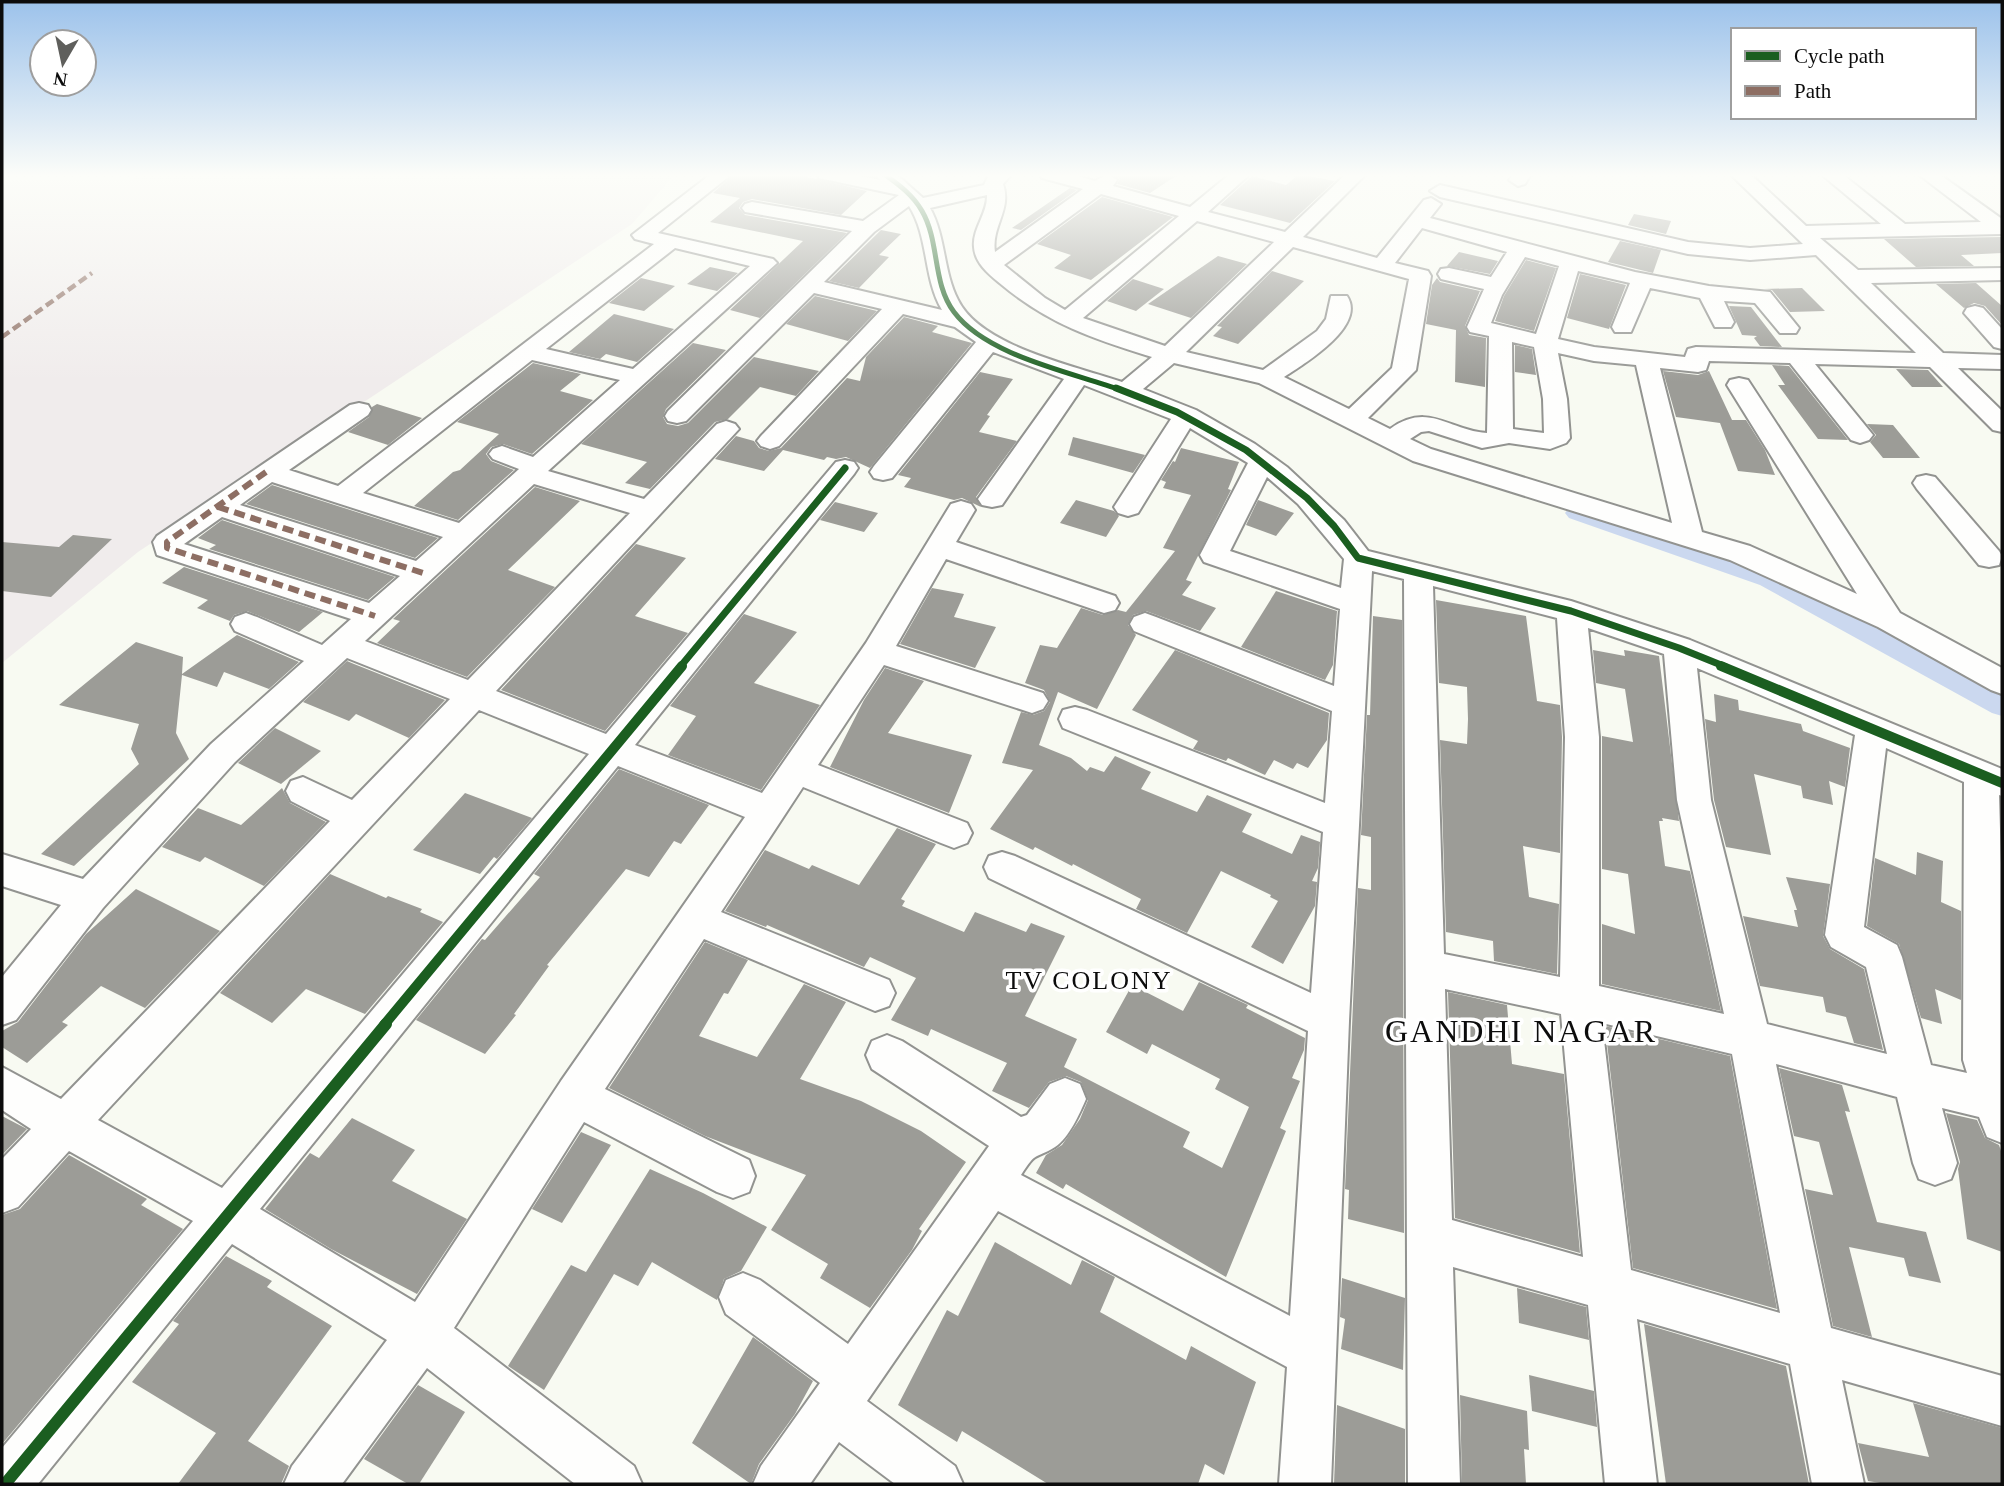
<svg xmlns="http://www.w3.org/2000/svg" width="2004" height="1486" font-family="'Times New Roman',serif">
<rect width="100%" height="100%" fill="#f8faf2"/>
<polygon fill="#f0ecec" points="156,174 675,174 632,224 138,552 2,663 2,181 132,179"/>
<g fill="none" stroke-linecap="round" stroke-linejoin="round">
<polygon fill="#cbd8ef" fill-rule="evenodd" points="1577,506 1778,573 2002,694 2002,716 1992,713 1760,585 1569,518 1565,513 1569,508"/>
</g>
<g fill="#9c9c97">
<polygon points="734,174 795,174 867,191 841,215 752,199 743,202 739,208 745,215 847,233 760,318 730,310 803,241 710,222 740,198 713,193"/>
<polygon points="1113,174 1179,174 1150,193 1117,184 1120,179"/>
<polygon points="1299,174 1335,181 1290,223 1220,205 1252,176 1286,185"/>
<polygon points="1070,188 1077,190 1021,230 1012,228"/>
<polygon points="1102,197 1173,217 1091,280 1054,268 1071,255 1037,244"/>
<polygon points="1634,214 1671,221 1666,234 1628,225"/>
<polygon points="881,230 901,234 879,255 889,257 859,288 829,281"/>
<polygon points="2002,237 2002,253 1961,255 1974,266 1916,267 1884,239"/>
<polygon points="1620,241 1661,250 1653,273 1608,262"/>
<polygon points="1459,252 1498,261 1490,274 1447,266"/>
<polygon points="1218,256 1247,264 1191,318 1148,304"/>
<polygon points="1526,260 1556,268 1534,331 1495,321 1504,296"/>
<polygon points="710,267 738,273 717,291 687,284"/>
<polygon points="1272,271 1304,281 1238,344 1213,336 1222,327 1217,326"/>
<polygon points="1580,274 1626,285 1609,329 1567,318"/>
<polygon points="641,278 675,286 644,311 609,303"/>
<polygon points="1437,278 1440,282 1480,291 1465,326 1469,335 1486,338 1485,387 1455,382 1456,330 1426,324 1432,285"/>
<polygon points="1133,279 1164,289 1136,311 1107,301"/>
<polygon points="1976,283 2002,306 2002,325 1985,306 1974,303 1964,308 1936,284"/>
<polygon points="1802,288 1825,311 1790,312 1772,290 1764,289"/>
<polygon points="815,296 877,311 848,341 786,324"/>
<polygon points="1729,306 1751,307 1782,347 1760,346 1754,338 1757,336 1742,335"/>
<polygon points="614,314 674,329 637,362 606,354 600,359 569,352"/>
<polygon points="904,317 938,326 932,332 972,343 870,468 846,457 836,459 827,457 824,460 783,450 764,471 715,459 736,436 754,441 759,448 769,451 781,448 847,378 860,381 866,357"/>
<polygon points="693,343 726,350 666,409 663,417 667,424 678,426 688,423 754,357 819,371 796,396 760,387 728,419 715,422 650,489 625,483 647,462 581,444"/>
<polygon points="1515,345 1532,349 1536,375 1515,372"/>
<polygon points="533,363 581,374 560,391 593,400 532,454 503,444 491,447 486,454 491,461 514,470 458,520 414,506 453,472 460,470 499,434 457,422"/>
<polygon points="1772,365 1789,366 1848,440 1818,439 1778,385 1785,385"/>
<polygon points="1896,369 1928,370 1943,387 1912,387"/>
<polygon points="1663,371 1698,375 1709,371 1732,420 1746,420 1765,450 1775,475 1738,471 1720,423 1676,417"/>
<polygon points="980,372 1013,379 987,415 990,416 979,432 1017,441 976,497 981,507 962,498 954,500 904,487 911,478 898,475"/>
<polygon points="377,404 422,418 388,445 348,432 369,417 372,407"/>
<polygon points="1867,424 1893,425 1920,458 1883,458 1870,442 1876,435"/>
<polygon points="1073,437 1145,455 1133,473 1068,455"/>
<polygon points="1181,448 1239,462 1228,489 1231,490 1186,580 1192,582 1182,595 1216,608 1200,631 1146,611 1133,615 1128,625 1136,635 1097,709 1058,692 1039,745 1071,758 1087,771 1090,767 1104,772 1115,756 1151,772 1141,789 1197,812 1207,795 1252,814 1242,832 1292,854 1301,835 1320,842 1318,868 1312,881 1317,882 1315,906 1283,964 1251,947 1278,901 1270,897 1271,895 1221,871 1187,933 1136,909 1141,899 1073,864 1072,866 1035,847 1033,850 990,829 1033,770 1002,763 1021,712 1033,715 1044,711 1050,702 1044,690 1025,683 1040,645 1057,648 1081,608 1103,615 1118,610 1126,612 1175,551 1163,548 1191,495 1163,488 1166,482 1161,480 1173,461 1175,462"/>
<polygon points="272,485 438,538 415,558 246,504"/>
<polygon points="535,487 580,501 508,570 555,587 467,677 377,643 400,621 393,619"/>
<polygon points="1076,500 1114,511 1119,516 1106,537 1060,523"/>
<polygon points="1258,500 1294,513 1276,536 1246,525"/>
<polygon points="835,502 878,513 864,532 820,520"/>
<polygon points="222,520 395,577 368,600 209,549 216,545 198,538"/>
<polygon points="73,535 112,539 51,597 2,591 2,542 59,547"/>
<polygon points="636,544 686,558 635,616 688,633 605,731 501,690"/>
<polygon points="184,567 323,612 299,632 247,611 234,615 230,621 197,608 208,600 162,583"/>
<polygon points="932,588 964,594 954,617 996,627 975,668 900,644"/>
<polygon points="1276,591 1337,611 1333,665 1325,680 1241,647"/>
<polygon points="1436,600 1526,616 1537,701 1560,705 1562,737 1560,853 1523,846 1529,897 1559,904 1557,974 1494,961 1493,941 1446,932 1440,740 1467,744 1468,719 1467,687 1439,683"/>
<polygon points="744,614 797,632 754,683 820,705 761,790 668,755 696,716 670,706"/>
<polygon points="1373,616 1402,620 1404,1233 1348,1219 1349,1190 1345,1189 1358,888 1371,890 1371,837 1361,835 1367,715 1370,715"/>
<polygon points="237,635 299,662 269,689 224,672 217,687 182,675 176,733 189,759 74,866 41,854 139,764 131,749 139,724 59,705 136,642 183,657 182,674"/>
<polygon points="1175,650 1329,713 1327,740 1308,768 1297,763 1293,769 1274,760 1265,775 1228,758 1226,761 1193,749 1198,741 1132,710"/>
<polygon points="1593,650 1625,656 1624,650 1659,656 1679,821 1662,818 1663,821 1659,821 1665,866 1690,871 1721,1011 1602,984 1602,924 1635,934 1628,874 1602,869 1602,736 1633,742 1625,689 1596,683"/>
<polygon points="347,661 354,664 445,700 409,738 356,714 349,721 303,702"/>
<polygon points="885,668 924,681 888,733 972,755 949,813 830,767 864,700"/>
<polygon points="1714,694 1738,700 1739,710 1801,724 1803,731 1850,748 1845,787 1829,781 1833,805 1803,798 1801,786 1754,774 1771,855 1726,847 1714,800 1705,719 1716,722"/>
<polygon points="275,728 321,751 281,784 238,763"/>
<polygon points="619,769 709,805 681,844 674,841 649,877 626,869 547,965 549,966 514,1014 516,1015 485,1054 416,1020 482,939 485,940 540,877 534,874"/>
<polygon points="282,788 290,803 326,822 264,886 205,857 200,862 162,847 198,808 241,825"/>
<polygon points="465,793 532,818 497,859 494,857 480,874 413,850"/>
<polygon points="897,828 936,844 901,899 905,901 902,906 964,932 975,912 1026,932 1031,923 1065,936 1025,1016 1077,1039 1064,1067 1190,1132 1183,1147 1222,1168 1249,1107 1215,1089 1220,1079 1152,1044 1147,1054 1106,1032 1132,985 1183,1011 1199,982 1248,1005 1246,1008 1305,1038 1304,1050 1292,1078 1300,1081 1280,1128 1286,1131 1226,1277 1066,1184 1063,1189 1036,1173 1046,1155 1062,1145 1080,1119 1088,1100 1081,1082 1066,1076 1049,1082 1029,1108 992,1091 1007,1063 931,1029 928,1036 891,1020 916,978 870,957 864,967 767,925 766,927 725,911 765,850 809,869 812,865 859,885"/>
<polygon points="1917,852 1943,861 1941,902 1961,911 1961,1000 1935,989 1942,1024 1921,1018 1899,944 1867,926 1875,858 1916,875"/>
<polygon points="330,874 386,898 388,896 422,909 420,912 443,922 365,1014 306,989 272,1023 220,993"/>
<polygon points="1786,877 1830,884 1823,936 1830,949 1864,969 1883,1050 1854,1043 1846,1017 1826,1012 1823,997 1760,986 1743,916 1798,927 1794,910 1797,910"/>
<polygon points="136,889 220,931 145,1008 101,986 62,1022 68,1025 27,1063 2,1047 2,1031 18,1022 86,934"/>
<polygon points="705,942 748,960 728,994 724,993 699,1036 757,1057 804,984 846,1002 800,1079 861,1101 921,1131 966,1162 919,1229 922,1231 912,1250 870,1308 820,1278 828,1264 771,1230 806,1175 705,1136 609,1088"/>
<polygon points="1448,992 1507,1005 1512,1064 1564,1074 1580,1253 1455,1218"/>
<polygon points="1605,1026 1730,1056 1777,1309 1633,1268"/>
<polygon points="1779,1068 1842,1085 1850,1112 1845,1111 1877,1222 1926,1232 1941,1283 1909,1276 1904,1258 1849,1247 1872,1337 1833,1326 1805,1189 1833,1195 1819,1142 1794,1136"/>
<polygon points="1946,1113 1977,1120 1985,1138 1999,1145 2002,1154 2002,1252 1967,1239 1958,1169 1960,1162"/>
<polygon points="2,1116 27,1129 2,1155"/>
<polygon points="352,1118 415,1150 392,1181 467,1219 417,1294 331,1249 265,1209 310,1153 319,1158"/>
<polygon points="581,1132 611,1145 562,1223 532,1209"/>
<polygon points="69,1155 147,1199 141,1205 183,1229 2,1444 2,1215 20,1209"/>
<polygon points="650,1169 703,1193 767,1227 741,1271 724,1279 717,1300 652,1262 638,1286 614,1274 544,1390 508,1366 571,1265 586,1272"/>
<polygon points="995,1242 1071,1285 1082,1260 1115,1277 1100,1312 1186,1360 1191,1346 1256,1382 1224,1475 1205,1464 1198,1484 1048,1484 962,1431 957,1442 898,1405 947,1310 958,1316"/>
<polygon points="226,1256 272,1281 267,1287 332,1326 248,1441 289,1466 281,1484 178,1484 216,1433 132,1382 179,1324 173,1321"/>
<polygon points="1342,1278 1405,1298 1403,1370 1341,1349 1345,1319 1340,1317"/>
<polygon points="1517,1288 1586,1307 1589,1340 1519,1323"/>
<polygon points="1644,1324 1786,1366 1809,1484 1666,1484"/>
<polygon points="753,1337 813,1381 795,1414 759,1464 751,1484 692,1443"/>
<polygon points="1529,1375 1594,1391 1597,1427 1532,1411"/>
<polygon points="418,1385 465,1412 419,1484 408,1484 364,1459"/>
<polygon points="1460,1395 1527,1411 1529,1450 1524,1449 1526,1484 1462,1484"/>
<polygon points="1913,1403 2002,1428 2002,1484 1886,1484 1868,1481 1858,1443 1929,1457"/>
<polygon points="1337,1405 1405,1429 1405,1484 1334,1484"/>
</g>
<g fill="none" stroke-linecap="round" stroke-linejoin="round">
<defs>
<g id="minor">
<path d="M711 174H732L658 233 773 259 777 263 548 471 644 499 717 424 726 421 735 424 739 429 496 691 606 734 836 462 845 460 854 462 858 468 854 474 635 745 762 793 866 643 951 504 961 501 971 504 975 510 956 542 1115 596 1119 603 1115 610 1104 613 946 559 896 646 1043 693 1048 701 1043 709 1032 713 884 665 818 765 967 823 972 833 967 843 954 848 941 843 803 787 721 912 889 980 895 993 889 1006 875 1011 704 939 605 1089 749 1160 755 1176 749 1192 733 1198 717 1192 584 1122 454 1328 634 1466 642 1484H575L427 1368 342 1484H284L292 1466 387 1340 232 1244 38 1484H2V1448L193 1221 69 1151 18 1207 2 1213V1159L31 1129 2 1110V1067L61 1099 330 821 291 801 286 791 291 781 303 777 352 800 450 699 347 658 235 762 103 908 16 1020 2 1025V977L61 905 2 886V854L83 879 211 744 304 661 235 631 231 624 235 617 246 613 257 617 322 645 351 619 157 555 153 542 157 536 350 405 359 403 368 405 371 410 368 415 289 470 338 486 654 244 635 239 632 235ZM675 248 750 266 633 369 546 349ZM532 360 620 380 533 457 502 446 493 449 489 454 493 459 519 469 459 523 363 493ZM272 482 443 537 416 561 240 505ZM534 484 630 513 468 680 365 641ZM222 517 400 576 369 603 184 544ZM479 710 589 754 222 1188 98 1120ZM618 766 745 817 561 1081 415 1302 260 1209Z"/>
<path d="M817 174H852L880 180 875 174H896L923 198 984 185 989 174H1012L1003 184C1012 210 991 226 995 252L1083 189 1042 178 1040 174H1070L1095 181 1108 174 1117 180 1113 186 1190 207 1230 174H1250L1208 212 1285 232 1346 174H1366L1303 237 1377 258 1424 200 1431 198 1441 204 1430 218 1635 272 1709 286 1770 292 1799 328 1796 333H1780L1755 303 1724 301 1734 322 1731 327H1715L1700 298 1650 288 1631 332H1615L1612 327 1630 283 1578 271 1558 339 1594 347 1685 357 1688 349 1696 347 1916 353 1816 255 1750 260 1688 254 1440 197 1430 191 1440 185 1688 242 1750 248 1803 244 1730 174H1750L1806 226 1881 224 1821 174H1842L1905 224 1981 222 1918 174H1939L2002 219V234L1820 238 1858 270 2002 268V280L1871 283 1943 353 2002 355V369L1958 368 2002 411V432L1993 430 1930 367 1815 364 1873 435 1869 440 1860 443 1851 440 1790 363 1709 361 1706 370 1698 372 1660 368 1702 532 1750 546 1857 594 1727 385 1730 380 1739 378 1748 380 1900 613 2002 668V694L1991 690 1878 627 1730 560 1413 461 1259 383 1174 363 1143 389 1196 410 1255 444 1287 467 1344 520 1368 551 1571 601 1690 640 2002 769V796L1999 795 2002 898V1143L1987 1137 1979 1117 1942 1108 1957 1163 1951 1179 1935 1185 1919 1179 1913 1163 1897 1097 1776 1064 1831 1328 2002 1376V1426L1842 1380 1864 1484H1812L1790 1364 1637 1319 1657 1484H1605L1588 1305 1453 1267 1460 1484H1408L1404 579 1372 571 1349 1021 1331 1484H1279L1287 1367 998 1211 867 1401 955 1466 963 1484H895L839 1442 810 1484H753L761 1466 820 1383 726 1314 719 1297 726 1280 743 1273 760 1280 848 1344 989 1146 872 1069 866 1055 872 1041 887 1035 902 1041 1021 1117 1027 1115 1050 1084 1065 1078 1080 1084 1086 1099C1080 1113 1069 1138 1055 1147 1034 1160 1037 1150 1021 1175L1290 1316 1308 1031 989 878 984 867 989 856 1002 852 1015 856 1311 993 1323 832 1063 728 1059 719 1063 710 1075 707 1087 710 1325 803 1332 711 1134 631 1130 624 1134 617 1145 613 1156 617 1334 686 1340 609 1204 562 1200 555 1248 463 1190 428 1138 513 1128 516 1118 513 1114 507 1171 419 1084 385 1002 505 992 507 982 505 978 499 1064 379 993 352 892 478 883 480 874 478 870 472 874 466 976 342 955 327 903 314 779 446 770 449 761 446 757 441 761 436 882 309 814 293 686 421 677 423 668 421 665 416 668 411 852 231 745 212 742 208 745 204 752 202 863 221 899 195 819 178ZM1101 194 1179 216 1065 310 1045 298 1004 265ZM987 195C988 213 972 229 974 247 975 264 990 275 1002 285 1049 324 1094 339 1152 357L1122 382C1076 366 981 347 958 300 943 271 946 237 930 208ZM909 206C929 237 923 278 942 310L824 282 874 232ZM1197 221 1274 242 1165 346 1083 318ZM1422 228 1507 252 1491 277 1449 268 1441 269 1438 274 1441 279 1484 289 1467 327 1470 332 1489 336 1487 433C1449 431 1429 401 1390 429L1368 418 1416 370 1431 276 1428 271 1395 263ZM1293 247 1409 279 1392 368 1349 409 1284 377C1304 364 1367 326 1347 296H1331L1326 319 1317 331 1263 370 1186 352ZM1525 257 1559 266 1536 334 1491 323 1502 295ZM1512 342 1534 347 1543 399 1544 433 1513 429ZM1558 353 1594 361 1636 365 1672 523 1431 449 1410 439 1421 432 1429 431 1482 448 1509 443 1550 449 1566 443 1570 438 1567 399ZM1267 477 1298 504 1344 559 1341 588 1230 551ZM1433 586 1557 618 1565 737 1560 977 1444 954ZM1588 628 1664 654 1677 800 1724 1014 1599 986V737ZM1697 668 1855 735 1825 935 1831 947 1866 967 1887 1054 1767 1024 1711 800ZM1886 748 1964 782 1963 1060 1967 1073 1931 1065 1902 957 1897 945 1864 927ZM1445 989 1561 1014 1583 1257 1452 1220ZM1602 1023 1732 1054 1780 1313 1631 1270Z"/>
<polygon points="1513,174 1531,174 1525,184 1518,186 1509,180"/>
<polygon points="1975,306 1983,308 2002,329 2002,349 1994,347 1964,313 1967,308"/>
<polygon points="1926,475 1935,477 1999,551 2002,556 1999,565 1989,567 1979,565 1917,489 1913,483 1917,477"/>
</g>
</defs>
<use href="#minor" stroke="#929390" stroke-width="4"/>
<use href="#minor" fill="#fefefd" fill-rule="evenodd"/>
<polyline stroke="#8d6e63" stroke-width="4.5" stroke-dasharray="9 4.5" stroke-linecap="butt" points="2,337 92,273"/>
<g stroke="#8d6e63" stroke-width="6" stroke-dasharray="11 6" stroke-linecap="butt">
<polyline points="266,472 167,542 167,548 375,616"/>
<polyline points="218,507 423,573"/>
</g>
<defs>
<path id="cycleway-far3" d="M884 174C898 184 913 195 922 211 940 242 932 283 954 312 987 356 1071 372 1121 390"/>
<g id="cycleway-far2">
<polyline points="1116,388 1177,412 1246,450 1307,498 1334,526 1358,558 1571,611 1679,648 1726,667"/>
<polyline points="680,667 845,468"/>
</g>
<g id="cycleway-far1">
<polyline points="1721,666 2002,783"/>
<polyline points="384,1025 682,666"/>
</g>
<polyline id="cycleway" points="5,1484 386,1024"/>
</defs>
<use href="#cycleway-far3" stroke="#fff" stroke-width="8"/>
<use href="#cycleway-far2" stroke="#fff" stroke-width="10"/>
<use href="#cycleway-far1" stroke="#fff" stroke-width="14"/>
<use href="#cycleway" stroke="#fff" stroke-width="17"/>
<use href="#cycleway-far3" stroke="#1b5e20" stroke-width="5"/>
<use href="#cycleway-far2" stroke="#1b5e20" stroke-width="7"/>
<use href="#cycleway-far1" stroke="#1b5e20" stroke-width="10"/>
<use href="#cycleway" stroke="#1b5e20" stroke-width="12"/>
</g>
<linearGradient id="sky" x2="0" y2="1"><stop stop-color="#9cc2eb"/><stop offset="0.46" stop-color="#fcfdf9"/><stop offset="1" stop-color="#fcfdf9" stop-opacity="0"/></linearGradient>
<rect width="2004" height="382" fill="url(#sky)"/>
<g text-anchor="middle" stroke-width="7" stroke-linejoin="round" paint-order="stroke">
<g font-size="26" letter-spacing="2" fill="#0c0c0c" stroke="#fff">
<text x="1089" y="989">TV COLONY</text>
</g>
<g font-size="32" letter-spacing="2" fill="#0c0c0c" stroke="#fff">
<text x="1521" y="1042">GANDHI NAGAR</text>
</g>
</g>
<rect width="2004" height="1486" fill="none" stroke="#0c0c0c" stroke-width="7"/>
<rect x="1731" y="28" width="245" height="91" fill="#ffffff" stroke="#9e9e9e" stroke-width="2"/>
<rect x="1745" y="51" width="35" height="10" fill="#1b5e20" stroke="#9e9e9e" stroke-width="2"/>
<text x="1794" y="63" font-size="21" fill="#0c0c0c">Cycle path</text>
<rect x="1745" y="86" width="35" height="10" fill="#8d6e63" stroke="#9e9e9e" stroke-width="2"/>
<text x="1794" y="98" font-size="21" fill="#0c0c0c">Path</text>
<g transform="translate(63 63) rotate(189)"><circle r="33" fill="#ffffff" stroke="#9e9e9e" stroke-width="2"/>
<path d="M0-5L12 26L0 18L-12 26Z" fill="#5f5f5c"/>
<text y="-10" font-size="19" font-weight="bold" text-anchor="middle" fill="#0c0c0c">N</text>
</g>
</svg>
